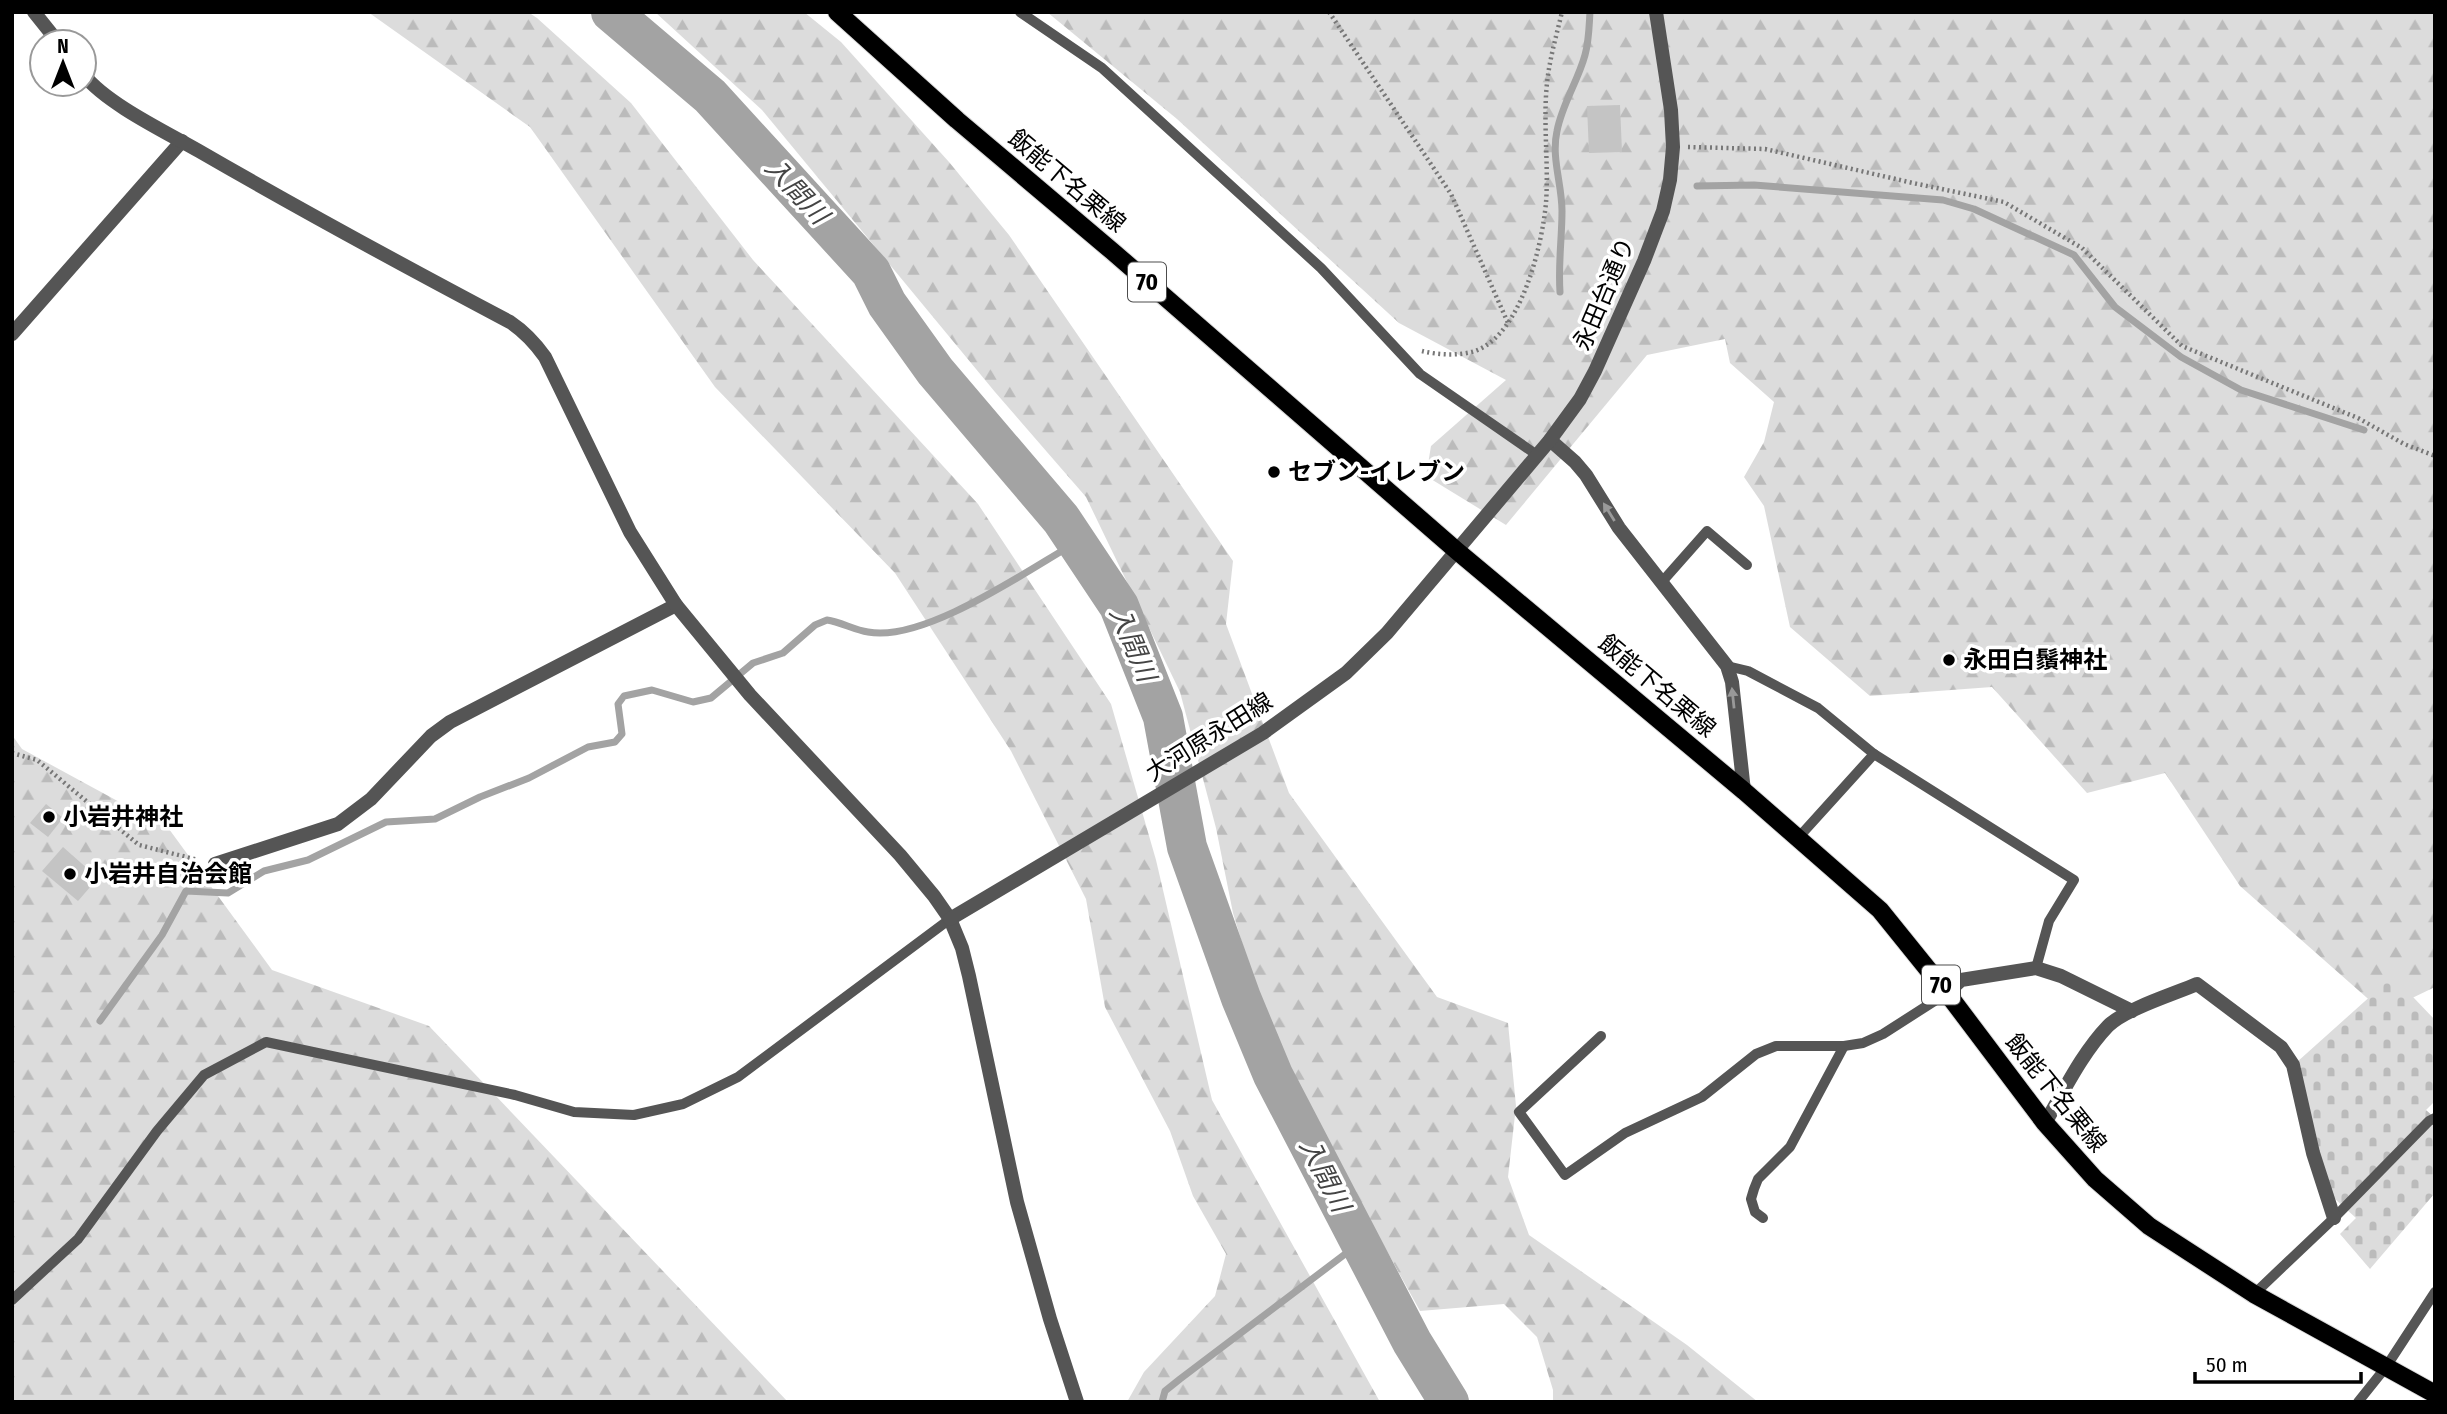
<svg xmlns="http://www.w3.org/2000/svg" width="2447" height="1414" font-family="'Fira Sans Condensed','Noto Sans JP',sans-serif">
<defs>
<pattern id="forest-firs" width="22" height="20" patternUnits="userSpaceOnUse" patternTransform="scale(1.75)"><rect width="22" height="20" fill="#dcdcdc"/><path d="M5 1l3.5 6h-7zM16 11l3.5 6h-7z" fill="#bbb"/></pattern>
<pattern id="cemetery-stones" width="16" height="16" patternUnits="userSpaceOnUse" patternTransform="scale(1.75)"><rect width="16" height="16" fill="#dcdcdc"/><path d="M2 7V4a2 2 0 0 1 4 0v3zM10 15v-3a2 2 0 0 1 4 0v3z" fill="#bbb"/></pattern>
</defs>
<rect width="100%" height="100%" fill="#fff"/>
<g fill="url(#forest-firs)">
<polygon points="368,12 528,12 537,18 631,103 753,260 978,504 1111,704 1156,860 1212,1100 1380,1402 1127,1402 1144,1372 1215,1296 1226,1254 1193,1196 1170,1131 1105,1007 1086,899 1011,751 895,573 715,387 530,127"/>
<polygon points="655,12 804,12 841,42 949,162 1009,235 1233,561 1226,624 1289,793 1437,997 1508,1023 1516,1106 1508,1177 1529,1235 1687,1345 1758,1402 1553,1402 1553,1390 1537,1337 1504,1304 1420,1311 1273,1045 1233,913 1216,828 1180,692 1086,497 995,392 762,110"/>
<polygon points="1047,12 2435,12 2435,987 2383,1012 2240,886 2165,773 2087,793 1992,687 1870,696 1790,627 1764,506 1744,477 1764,442 1774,402 1730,363 1725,339 1647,355 1506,525 1426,476 1431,446 1506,380 1399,323 1177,119"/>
<polygon points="12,735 22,749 169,829 272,970 429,1026 788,1402 12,1402"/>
</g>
<polygon fill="url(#cemetery-stones)" points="2393,976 2435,1020 2435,1101 2426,1110 2435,1118 2435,1193 2370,1269 2340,1234 2356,1218 2334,1198 2318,1157 2297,1062"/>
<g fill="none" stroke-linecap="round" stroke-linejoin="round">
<g stroke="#a3a3a3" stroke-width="7">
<polyline points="1697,186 1754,185 1943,200 1974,209 2074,255 2115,307 2181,357 2241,390 2364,430"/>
<path d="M1560 292C1558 264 1562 238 1562 211 1562 184 1551 158 1557 131 1562 104 1578 81 1585 55 1589 41 1589 27 1590 12"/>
<path d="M100 1021 162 935 186 891 228 893 264 871 308 860 386 822 435 819 480 797 529 778 588 747 615 742 622 734 618 704 624 696 652 690 693 702 711 698 753 663 783 653 815 625 827 620C841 622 854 630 868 632 924 643 1028 570 1077 542"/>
<polyline points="1162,1402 1165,1391 1180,1379 1361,1242"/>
</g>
<polyline stroke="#a3a3a3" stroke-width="40" points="611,12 710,96 871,272 887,304 935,371 1061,519 1119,606 1163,717 1187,847 1241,998 1273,1075 1412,1342 1449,1402"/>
</g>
<g fill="#c4c4c4">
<polygon points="1620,105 1622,152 1589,153 1587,106"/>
<polygon points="46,804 63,818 48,837 30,823"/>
<polygon points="63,847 98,878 78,901 42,871"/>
</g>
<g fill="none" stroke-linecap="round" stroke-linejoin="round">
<defs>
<polyline id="primary" points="837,12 957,120 1112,251 1457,551 1744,791 1880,910 1947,993 2045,1123 2095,1179 2149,1226 2254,1294 2435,1394"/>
</defs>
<use href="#primary" stroke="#dbdbdb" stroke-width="20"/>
<g stroke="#777" stroke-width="4.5" stroke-dasharray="2 3.5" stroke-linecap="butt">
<polyline points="1329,12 1451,194 1508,323"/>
<polyline points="1688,147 1765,149 1913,183 2004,202 2082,248 2182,346 2358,418 2404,444 2435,456"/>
<path d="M1422 351C1438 355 1459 356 1475 351 1521 335 1542 246 1546 203 1549 161 1542 117 1548 75 1551 54 1557 33 1562 12"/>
<polyline points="12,753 37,760 139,845 198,860"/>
</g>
<g stroke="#555" stroke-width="10">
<polyline points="1020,12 1102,68 1321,268 1420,374 1537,455"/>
<polyline points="1661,583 1707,531 1747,565"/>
<polyline points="1727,666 1748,671 1818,708 1874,754 2074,880 2049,921 2036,968"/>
<polyline points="1798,838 1874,754"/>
<polyline points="1601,1036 1519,1112 1565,1175 1625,1133 1702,1097 1756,1054 1776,1046 1844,1046 1863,1043 1883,1034 1947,993"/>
<polyline points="1763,1218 1755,1212 1751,1199 1754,1189 1758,1179 1790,1147 1844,1046"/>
<polyline points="2254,1294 2334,1218 2429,1121 2435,1118"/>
<polyline points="12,1300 78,1239 157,1131 204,1075 266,1042 515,1095 574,1112 634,1115 683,1104 738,1077 950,919"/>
<polyline points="2358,1402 2386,1367 2435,1292"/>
</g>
<g stroke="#555" stroke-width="14">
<polyline points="12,334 182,141"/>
<polyline points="1550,440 1575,462 1586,475 1619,528 1727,666 1732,682 1744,791"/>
<polyline points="215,864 338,824 371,799 431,736 450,722 676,605"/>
<polyline points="1947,993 1961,980 2036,968 2061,976 2132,1011"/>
<path d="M2045 1123C2064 1091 2082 1053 2108 1026 2125 1009 2174 994 2197 984L2281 1047 2293 1065 2313 1153 2334 1218"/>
</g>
<g stroke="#555" stroke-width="14">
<polyline points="34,12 58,42"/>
<path d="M84 75C107 104 166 132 199 151 301 210 406 267 510 322 525 332 535 343 545 357L630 532 676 605 750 695 900 855 934 896 950 919 962 948 969 976 1017 1202 1050 1319 1077 1402"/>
<polyline points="950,919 1263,733 1346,673 1387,633 1550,440 1580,399 1595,371 1644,261 1663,211 1670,180 1673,147 1671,110 1656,12"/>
</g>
<use href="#primary" stroke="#000" stroke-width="18"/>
</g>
<defs><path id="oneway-solid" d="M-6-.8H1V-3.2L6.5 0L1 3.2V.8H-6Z" transform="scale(1.75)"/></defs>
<g fill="#999">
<use href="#oneway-solid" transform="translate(1609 512) rotate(-122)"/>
<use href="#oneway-solid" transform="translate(1733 698) rotate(-96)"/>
</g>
<g fill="#000" stroke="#fff" stroke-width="2.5">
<circle cx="1274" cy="472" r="7"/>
<circle cx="1949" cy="660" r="7"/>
<circle cx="49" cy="817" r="7"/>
<circle cx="70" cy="874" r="7"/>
</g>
<g text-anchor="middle" stroke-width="7" stroke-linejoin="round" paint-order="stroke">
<g fill="#fff" stroke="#4c4c4c" stroke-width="2">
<rect x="1128" y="262.5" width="38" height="39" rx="5"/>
<rect x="1922" y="965.5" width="38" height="39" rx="5"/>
</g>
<g font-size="23" font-weight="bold" fill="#000">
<text x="1147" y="290">70</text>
<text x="1941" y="993">70</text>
</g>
<g font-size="24" fill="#000" stroke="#fff">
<text transform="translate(1067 181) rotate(40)" y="8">飯能下名栗線</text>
<text transform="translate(1604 294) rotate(-67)" y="8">永田台通り</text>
<text transform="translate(1657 686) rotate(40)" y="8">飯能下名栗線</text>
<text transform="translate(1209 737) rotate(-32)" y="8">大河原永田線</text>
<text transform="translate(2056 1093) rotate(51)" y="8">飯能下名栗線</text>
</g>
<g font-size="24" font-weight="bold" fill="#000" stroke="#fff" text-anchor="start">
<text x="1288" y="480">セブン-イレブン</text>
<text x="1963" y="668">永田白鬚神社</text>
<text x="63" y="825">小岩井神社</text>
<text x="84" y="882">小岩井自治会館</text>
</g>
<g font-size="26" font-style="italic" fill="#444" stroke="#fff">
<text transform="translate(797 191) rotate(47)" y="9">入間川</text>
<text transform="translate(1133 644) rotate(67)" y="9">入間川</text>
<text transform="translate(1325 1175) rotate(63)" y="9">入間川</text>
</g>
</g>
<rect width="2447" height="1414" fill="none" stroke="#000000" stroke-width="28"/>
<g transform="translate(63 63)"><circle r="33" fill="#ffffff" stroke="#999999" stroke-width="2"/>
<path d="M0-5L12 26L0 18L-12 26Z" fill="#000000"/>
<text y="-10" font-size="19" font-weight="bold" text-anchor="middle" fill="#000000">N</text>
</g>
<path d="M2195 1372v10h166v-10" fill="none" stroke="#000000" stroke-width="3.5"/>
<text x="2206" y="1372" font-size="21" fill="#000000" stroke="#ffffff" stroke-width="5" paint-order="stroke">50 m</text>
</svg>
